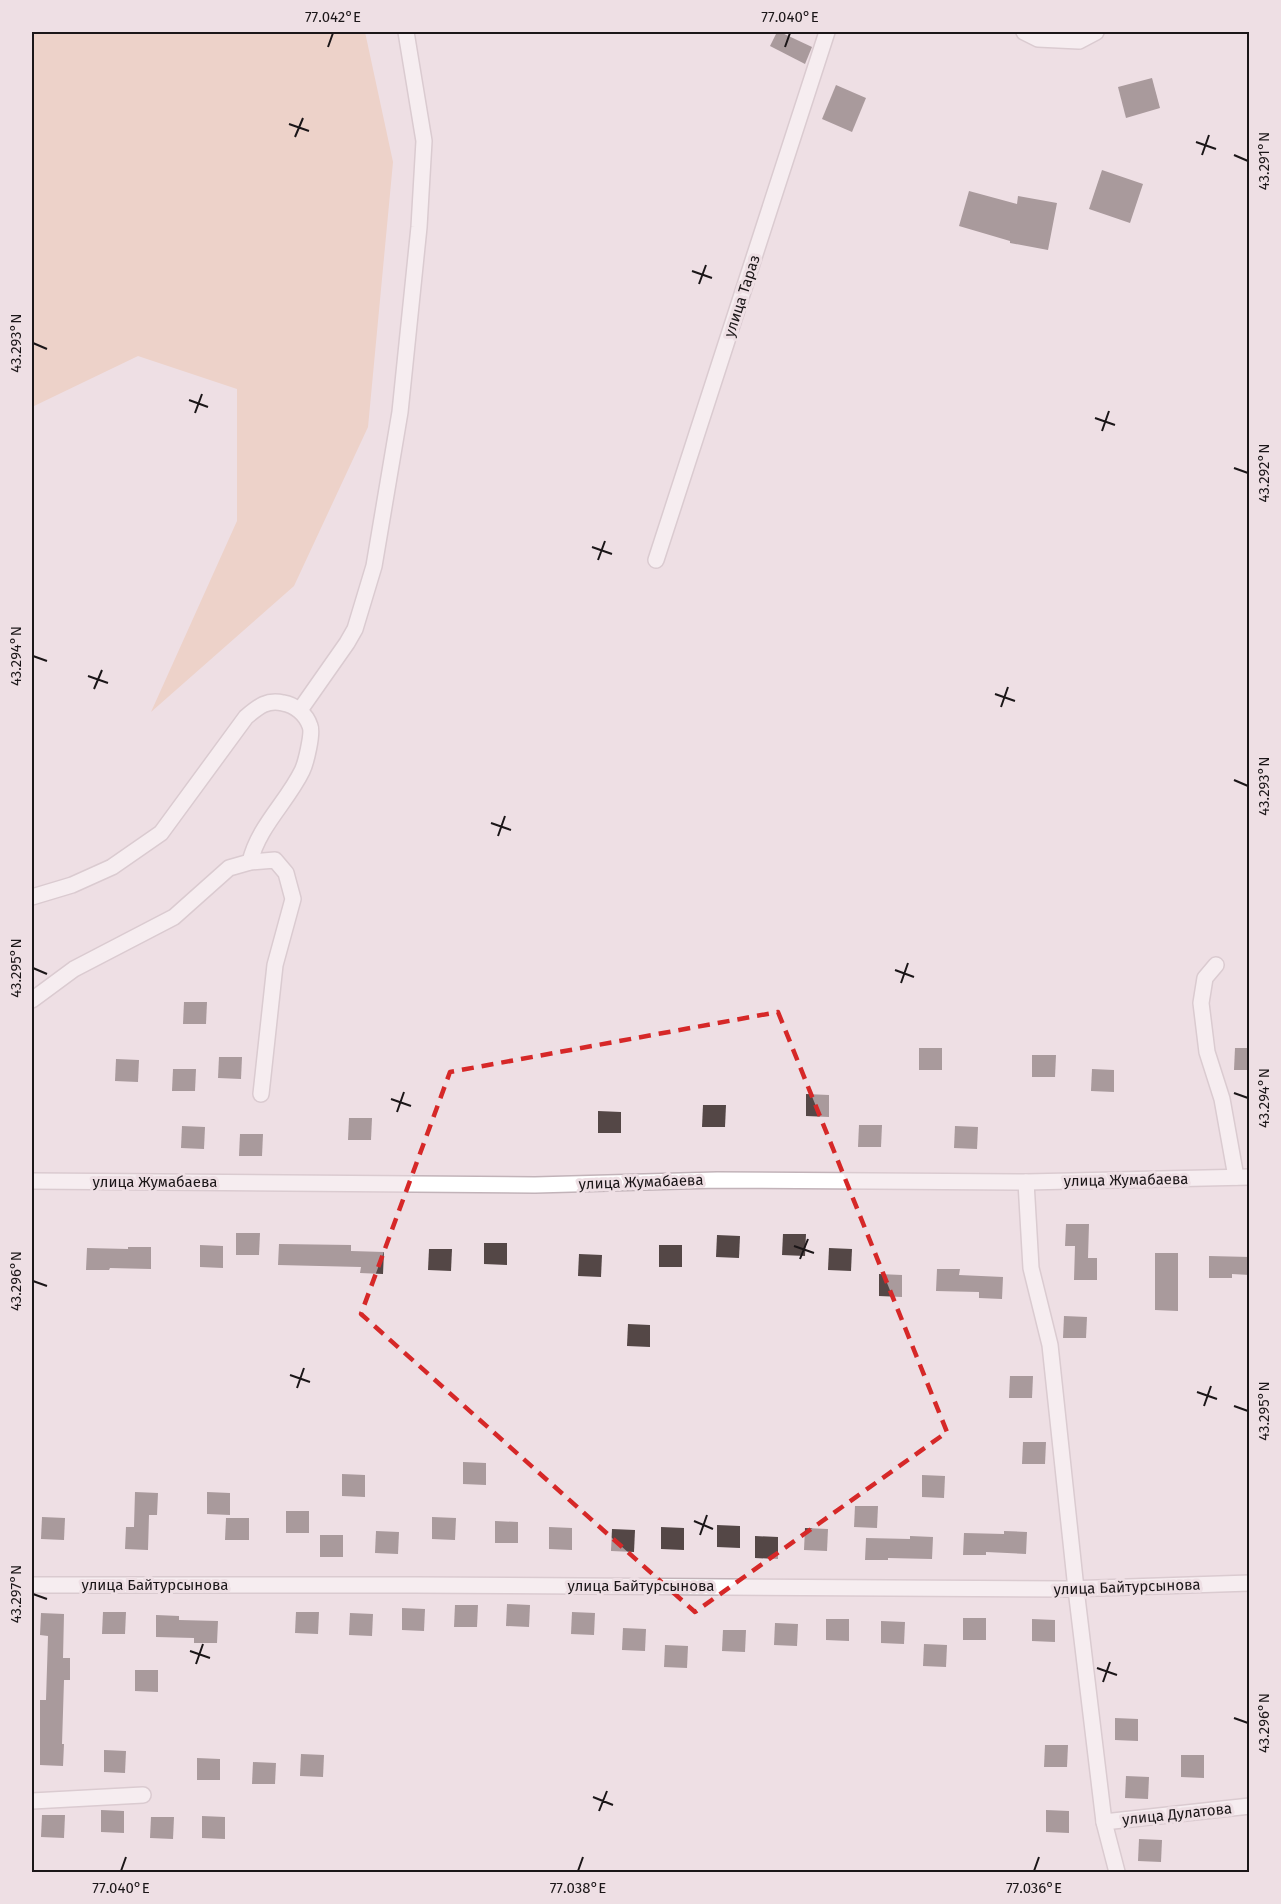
<svg xmlns="http://www.w3.org/2000/svg" width="1281" height="1904" font-family="'Fira Sans',sans-serif">
<rect width="100%" height="100%" fill="#eedfe4"/>
<polygon fill="#ebc3a8" points="32,32 365,32 393,162 368,427 294,586 151,712 237,521 237,389 138,356 32,407"/>
<g fill="#544746">
<polygon points="777,32 780,32 812,47 805,64 770,46"/>
<polygon points="1152,78 1160,108 1126,118 1118,87"/>
<polygon points="836,85 866,98 852,132 822,119"/>
<polygon points="1102,170 1143,184 1130,223 1089,209"/>
<polygon points="969,191 1017,204 1018,196 1057,203 1048,250 1010,243 1010,241 959,226"/>
<polygon points="184,1002 207,1002 206,1024 183,1024"/>
<rect x="919" y="1048" width="23" height="22"/>
<polygon points="1235,1048 1250,1048 1250,1070 1234,1070"/>
<polygon points="1032,1055 1056,1055 1055,1077 1032,1077"/>
<polygon points="219,1057 242,1057 241,1079 218,1078"/>
<polygon points="116,1059 139,1060 138,1082 115,1081"/>
<polygon points="173,1069 196,1069 195,1091 172,1091"/>
<polygon points="1092,1069 1114,1070 1114,1092 1091,1091"/>
<polygon points="806,1094 829,1095 829,1117 806,1116"/>
<polygon points="703,1105 726,1105 725,1127 702,1127"/>
<polygon points="598,1111 621,1112 621,1133 598,1133"/>
<polygon points="349,1118 372,1118 371,1140 348,1140"/>
<polygon points="859,1125 882,1125 881,1147 858,1147"/>
<polygon points="182,1126 205,1127 204,1149 181,1148"/>
<polygon points="955,1126 978,1127 977,1149 954,1148"/>
<polygon points="240,1134 263,1134 262,1156 239,1156"/>
<polygon points="1066,1224 1089,1224 1088,1258 1097,1258 1097,1280 1074,1280 1075,1246 1065,1246"/>
<polygon points="236,1233 260,1233 259,1255 236,1255"/>
<polygon points="783,1234 806,1234 805,1256 782,1255"/>
<polygon points="717,1235 740,1236 739,1258 716,1257"/>
<polygon points="484,1243 507,1243 507,1265 484,1264"/>
<polygon points="279,1244 351,1245 351,1251 384,1252 383,1274 360,1273 361,1267 278,1265"/>
<polygon points="200,1245 223,1246 223,1268 200,1267"/>
<rect x="659" y="1245" width="23" height="22"/>
<polygon points="128,1247 151,1247 151,1269 110,1268 109,1270 86,1270 87,1248 128,1249"/>
<polygon points="829,1248 852,1249 851,1271 828,1270"/>
<polygon points="429,1249 452,1249 451,1271 428,1270"/>
<polygon points="1155,1253 1178,1253 1178,1311 1155,1310"/>
<polygon points="579,1254 602,1255 601,1277 578,1276"/>
<polygon points="1209,1256 1250,1257 1250,1275 1232,1274 1232,1278 1209,1278"/>
<polygon points="937,1269 960,1269 959,1275 1003,1277 1002,1299 979,1298 979,1292 936,1291"/>
<polygon points="879,1274 902,1275 902,1297 879,1296"/>
<polygon points="1064,1316 1087,1317 1086,1338 1063,1338"/>
<polygon points="628,1324 650,1325 650,1347 627,1346"/>
<polygon points="1010,1376 1033,1376 1032,1398 1009,1398"/>
<polygon points="1023,1442 1046,1442 1045,1464 1022,1464"/>
<polygon points="463,1462 486,1463 486,1485 463,1484"/>
<polygon points="342,1474 365,1475 365,1497 342,1496"/>
<polygon points="922,1475 945,1476 944,1498 922,1497"/>
<polygon points="135,1492 158,1493 157,1515 149,1515 148,1550 125,1549 126,1527 134,1527"/>
<polygon points="207,1492 230,1493 230,1515 207,1514"/>
<polygon points="855,1506 878,1506 877,1528 854,1527"/>
<rect x="286" y="1511" width="23" height="22"/>
<polygon points="42,1517 65,1518 64,1540 41,1539"/>
<polygon points="432,1517 456,1518 455,1540 432,1539"/>
<polygon points="226,1518 249,1518 249,1540 225,1540"/>
<polygon points="495,1521 518,1522 518,1543 495,1543"/>
<polygon points="717,1525 740,1526 740,1548 717,1547"/>
<polygon points="549,1527 572,1528 572,1550 549,1549"/>
<polygon points="661,1527 684,1528 684,1550 661,1549"/>
<polygon points="805,1528 828,1529 827,1551 804,1550"/>
<polygon points="612,1529 635,1530 634,1552 611,1551"/>
<polygon points="376,1531 399,1532 398,1554 375,1553"/>
<polygon points="1004,1531 1027,1532 1026,1554 986,1552 986,1555 963,1555 964,1533 1004,1534"/>
<rect x="320" y="1535" width="23" height="22"/>
<polygon points="755,1536 778,1537 778,1559 755,1558"/>
<polygon points="910,1536 933,1537 932,1559 888,1558 888,1560 865,1560 866,1538 910,1539"/>
<polygon points="507,1604 530,1605 529,1627 506,1626"/>
<polygon points="455,1605 478,1605 477,1627 454,1627"/>
<polygon points="402,1608 425,1609 424,1631 402,1630"/>
<polygon points="103,1612 126,1612 125,1634 102,1634"/>
<polygon points="296,1612 319,1612 318,1634 295,1633"/>
<polygon points="572,1612 595,1613 594,1635 571,1634"/>
<polygon points="41,1613 64,1614 63,1658 70,1658 70,1680 64,1680 62,1744 64,1744 63,1766 40,1765 40,1700 46,1700 48,1636 40,1635"/>
<polygon points="350,1613 373,1614 372,1636 349,1635"/>
<polygon points="156,1615 179,1616 179,1620 218,1621 217,1643 194,1643 194,1638 156,1637"/>
<rect x="963" y="1618" width="23" height="22"/>
<polygon points="826,1619 849,1619 849,1641 826,1640"/>
<polygon points="1032,1619 1055,1620 1055,1642 1032,1641"/>
<polygon points="881,1621 905,1622 904,1644 881,1643"/>
<polygon points="775,1623 798,1624 797,1646 774,1645"/>
<polygon points="623,1628 646,1629 645,1651 622,1650"/>
<polygon points="723,1630 746,1630 745,1652 722,1651"/>
<polygon points="924,1644 947,1645 946,1667 923,1666"/>
<polygon points="665,1645 688,1646 687,1668 664,1667"/>
<polygon points="135,1670 158,1670 158,1692 135,1691"/>
<polygon points="1115,1718 1138,1719 1138,1741 1115,1740"/>
<polygon points="1045,1745 1068,1745 1067,1767 1044,1767"/>
<polygon points="104,1750 126,1751 125,1773 104,1772"/>
<polygon points="301,1754 324,1755 323,1777 300,1776"/>
<polygon points="1181,1755 1204,1755 1204,1778 1181,1777"/>
<polygon points="197,1758 220,1759 220,1780 197,1780"/>
<polygon points="253,1762 276,1763 275,1784 252,1784"/>
<polygon points="1126,1776 1149,1777 1148,1799 1125,1798"/>
<polygon points="101,1810 124,1811 124,1833 101,1832"/>
<polygon points="1046,1810 1069,1811 1069,1833 1046,1832"/>
<polygon points="42,1815 65,1815 64,1838 41,1837"/>
<polygon points="202,1816 225,1817 225,1839 202,1838"/>
<polygon points="151,1817 174,1817 173,1839 150,1838"/>
<polygon points="1139,1839 1162,1840 1161,1862 1138,1861"/>
</g>
<g fill="none" stroke-linecap="round" stroke-linejoin="round">
<defs>
<g id="minor">
<polyline points="1024,32 1038,39 1079,41 1096,32"/>
<polyline points="656,560 827,32"/>
<polyline points="300,710 347,643 355,629 374,566 400,412 419,227 424,141 406,32"/>
<path d="M32 897 72 885 112 867 161 833 246 717C258 707 267 699 283 703 295 705 306 714 310 726 313 733 306 763 302 771 287 802 258 827 250 862"/>
<polyline points="1216,965 1205,978 1201,1003 1207,1052 1222,1099 1236,1177"/>
<polyline points="32,1000 74,969 174,917 229,868 250,862 275,860 286,873 293,899 275,965 261,1094"/>
<polyline points="32,1181 535,1185 717,1180 1026,1182 1250,1177"/>
<polyline points="1026,1182 1031,1268 1050,1345 1076,1589 1104,1822 1117,1872"/>
<polyline points="32,1585 415,1585 1067,1589 1250,1583"/>
<polyline points="32,1801 143,1795"/>
<polyline points="1104,1822 1250,1806"/>
</g>
</defs>
<use href="#minor" stroke="#c2b3b9" stroke-width="18"/>
<use href="#minor" stroke="#fff" stroke-width="15"/>
</g>
<path d="M0 0H1281V1904H0ZM778 1012 947 1432 695 1612 361 1314 450 1072Z" fill="#eedfe4" fill-opacity=".55" fill-rule="evenodd"/>
<path fill="none" stroke="#d62828" stroke-width="4.5" stroke-dasharray="12 8" stroke-linejoin="round" d="M778 1012 947 1432 695 1612 361 1314 450 1072Z"/>
<path fill="none" stroke="#1b1618" stroke-width="2" d="M328 47 333 33M785 47 790 33M289 124 309 131M295 137 303 118M1196 142 1216 149M1202 155 1209 135M1234 155 1248 161M692 271 712 278M699 284 706 265M33 343 47 349M189 400 208 407M195 413 202 394M1095 418 1115 425M1102 431 1109 411M1234 468 1248 473M592 547 612 554M598 560 605 541M33 656 47 661M88 676 108 683M94 689 102 670M995 694 1015 701M1001 707 1008 687M1234 780 1248 786M491 823 511 830M498 836 505 816M33 968 47 974M895 970 914 977M901 983 908 963M1234 1093 1248 1098M391 1099 411 1106M397 1112 404 1092M794 1246 814 1253M800 1259 808 1239M33 1281 47 1286M290 1375 310 1382M297 1388 304 1368M1197 1392 1217 1399M1204 1406 1211 1386M1234 1406 1248 1411M694 1521 713 1529M700 1535 707 1515M33 1594 47 1599M190 1651 210 1658M196 1664 203 1644M1097 1668 1117 1675M1103 1682 1110 1662M1234 1718 1248 1723M593 1797 613 1805M599 1811 607 1791M121 1871 126 1857M578 1871 583 1857M1034 1871 1039 1857"/>
<g text-anchor="middle" stroke-width="6" stroke-linejoin="round" paint-order="stroke">
<g font-size="15" fill="#1b1618" stroke="#eedfe4">
<text transform="translate(742 296) rotate(-72)" y="5">улица Тараз</text>
<text transform="translate(1126 1180) rotate(-1)" y="5">улица Жумабаева</text>
<text x="155" y="1187">улица Жумабаева</text>
<text transform="translate(641 1182) rotate(-2)" y="5">улица Жумабаева</text>
<text x="155" y="1590">улица Байтурсынова</text>
<text x="641" y="1591">улица Байтурсынова</text>
<text transform="translate(1127 1587) rotate(-2)" y="5">улица Байтурсынова</text>
<text transform="translate(1177 1814) rotate(-6)" y="5">улица Дулатова</text>
</g>
</g>
<rect width="1281" height="1904" fill="none" stroke="#eedfe4" stroke-width="66"/>
<rect x="33" y="33" width="1215" height="1838" fill="none" stroke="#1b1618" stroke-width="2"/>
<g font-size="15" text-anchor="middle" fill="#1b1618">
<text x="333" y="22">77.042°E</text>
<text x="790" y="22">77.040°E</text>
<text transform="translate(1264 161) rotate(-90)" y="5">43.291°N</text>
<text transform="translate(16 343) rotate(-90)" y="5">43.293°N</text>
<text transform="translate(1264 473) rotate(-90)" y="5">43.292°N</text>
<text transform="translate(16 656) rotate(-90)" y="5">43.294°N</text>
<text transform="translate(1264 786) rotate(-90)" y="5">43.293°N</text>
<text transform="translate(16 968) rotate(-90)" y="5">43.295°N</text>
<text transform="translate(1264 1098) rotate(-90)" y="5">43.294°N</text>
<text transform="translate(16 1281) rotate(-90)" y="5">43.296°N</text>
<text transform="translate(1264 1411) rotate(-90)" y="5">43.295°N</text>
<text transform="translate(16 1594) rotate(-90)" y="5">43.297°N</text>
<text transform="translate(1264 1723) rotate(-90)" y="5">43.296°N</text>
<text x="121" y="1893">77.040°E</text>
<text x="578" y="1893">77.038°E</text>
<text x="1034" y="1893">77.036°E</text>
</g>
</svg>
